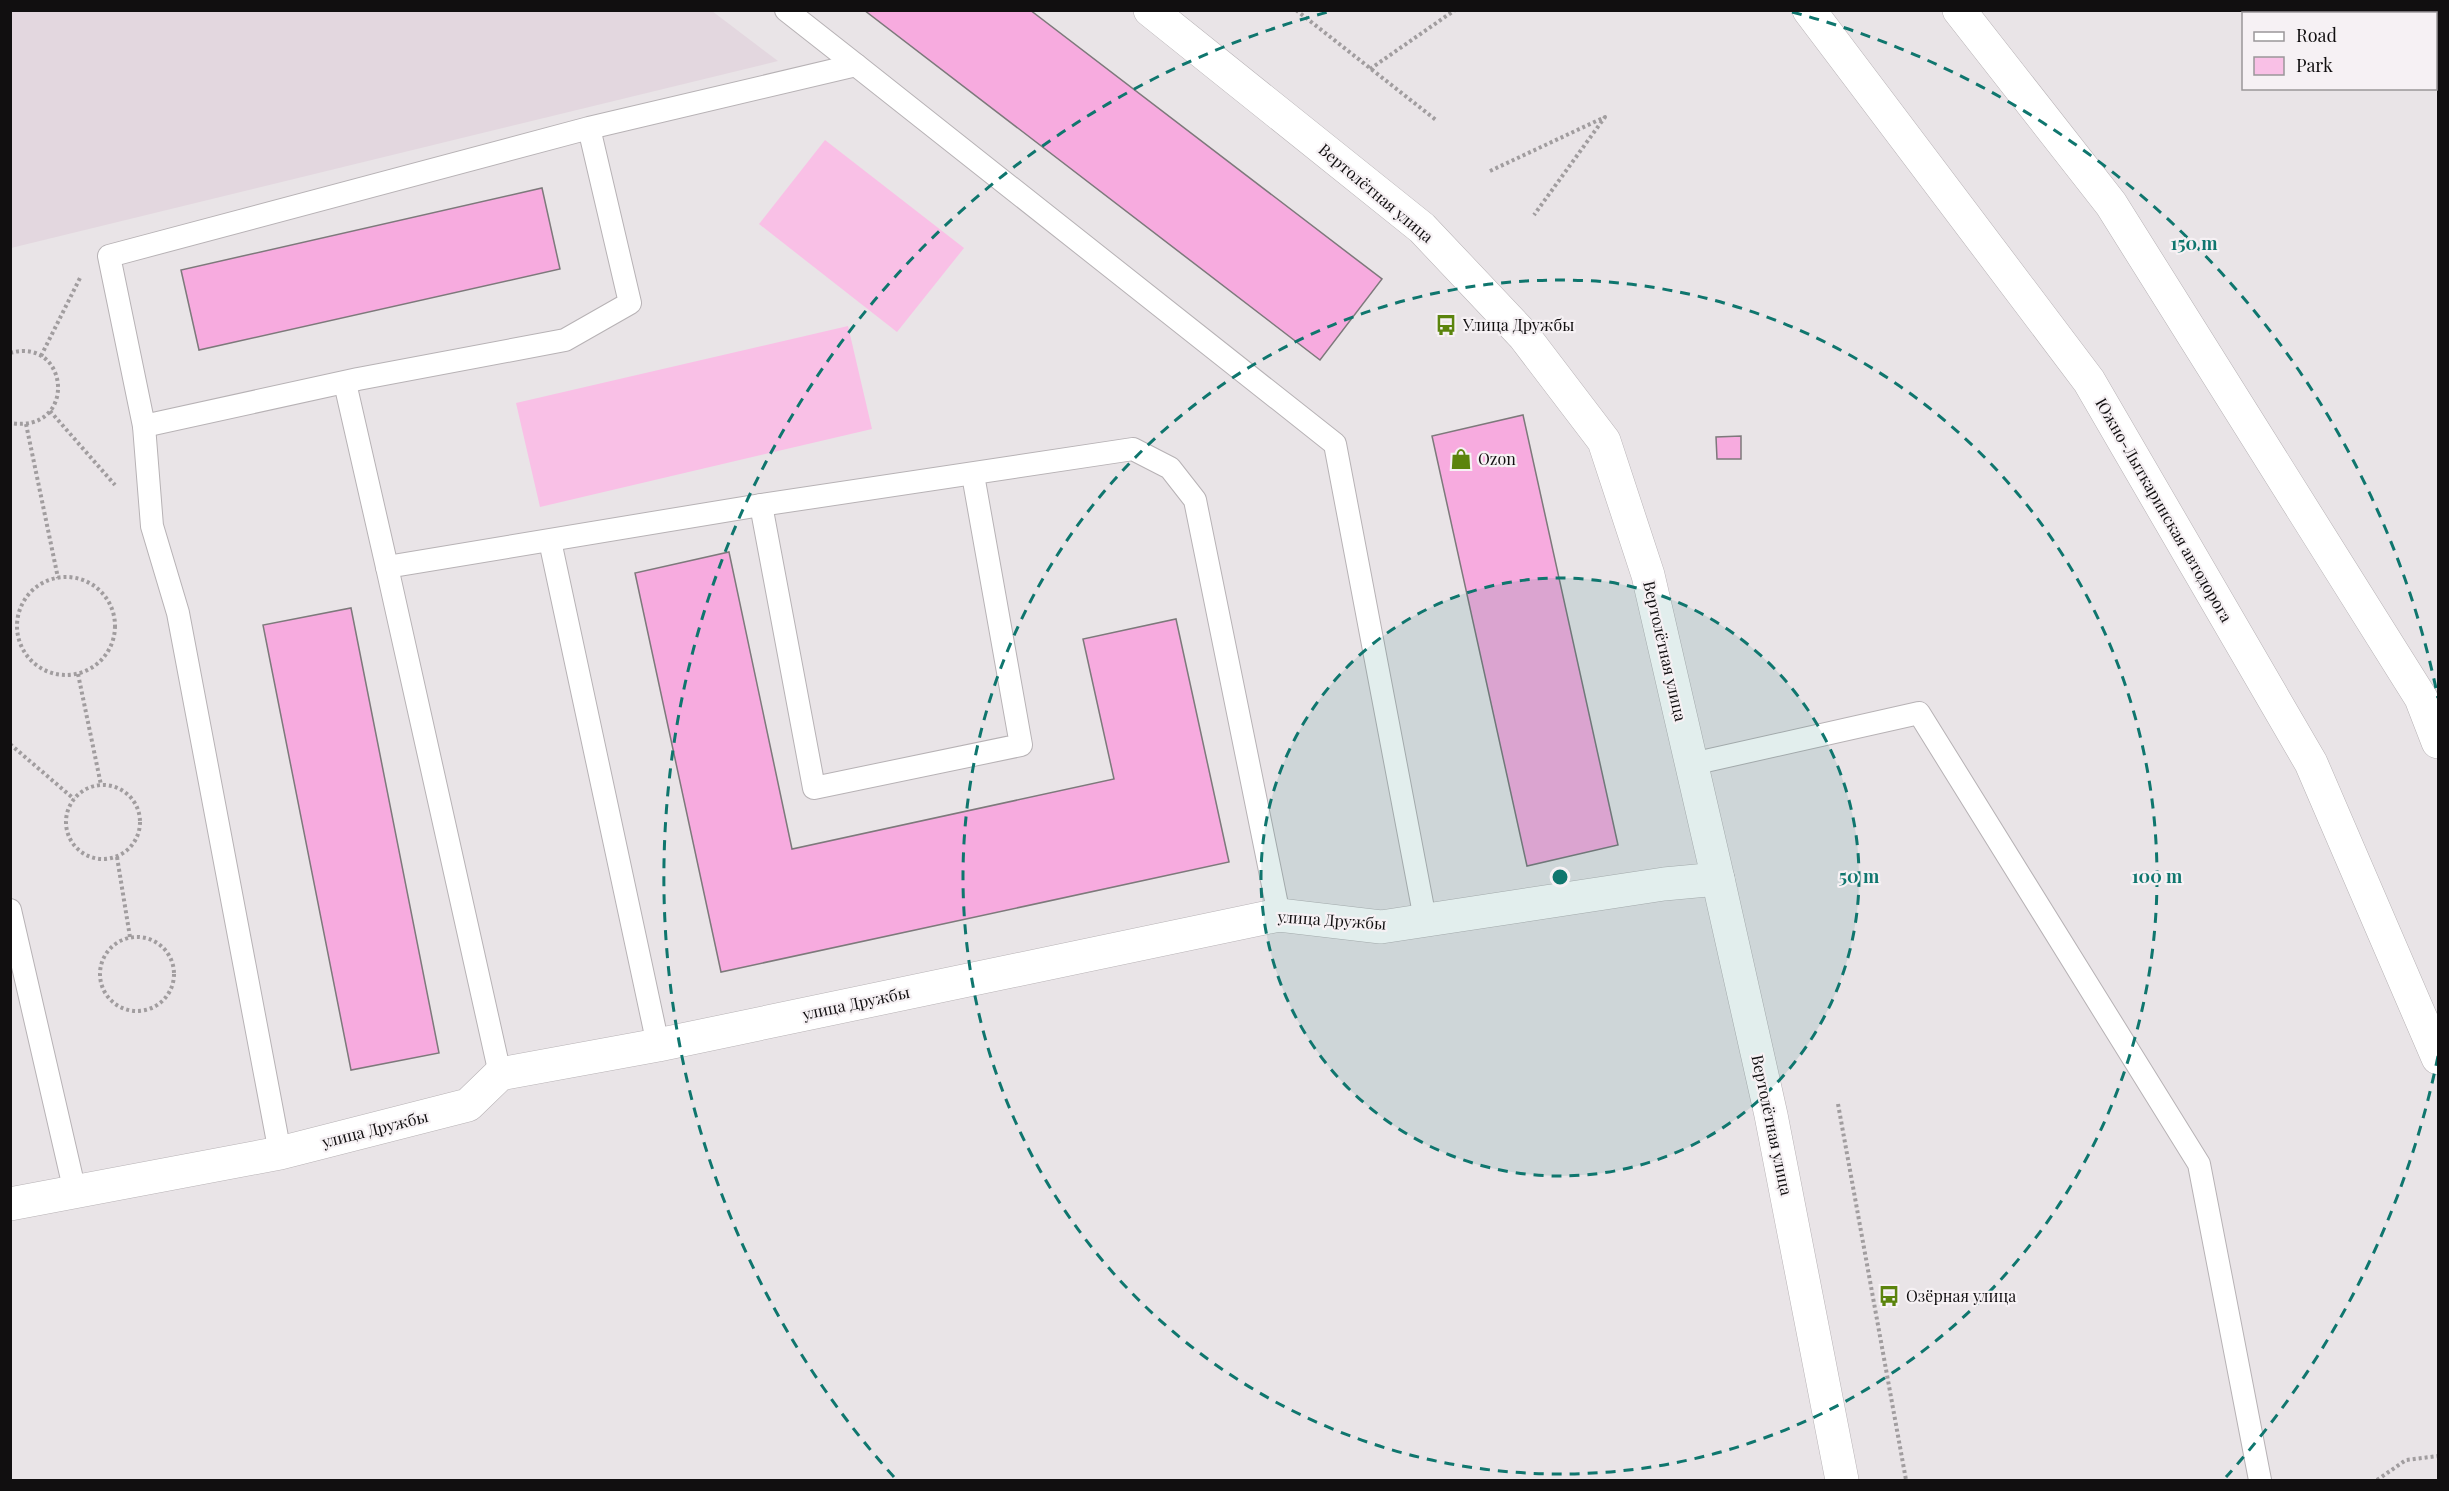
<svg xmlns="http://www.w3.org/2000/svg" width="2449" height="1491" font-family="'Playfair Display',serif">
<rect width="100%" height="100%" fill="#e9e4e7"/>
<polygon fill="#e3d7df" points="10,11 712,11 778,61 11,248"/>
<g fill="#f9c0e6">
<polygon points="825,140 964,248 897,332 759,224"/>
<polygon points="848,326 872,429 540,507 516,403"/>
</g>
<g fill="#f7abdf" stroke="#7d797b" stroke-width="1.5">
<polygon points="864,10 1030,10 1382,279 1320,360"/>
<polygon points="542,188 560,269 199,350 181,270"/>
<polygon points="1523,415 1618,845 1527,866 1432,436"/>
<polygon points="1741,436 1741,459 1717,459 1716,437"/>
<polygon points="729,552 792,849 1114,779 1083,639 1176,619 1229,862 721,972 635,573"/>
<polygon points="351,608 439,1053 351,1070 263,625"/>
</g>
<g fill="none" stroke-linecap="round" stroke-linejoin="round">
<defs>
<g id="lane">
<polyline points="786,10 856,65"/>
<polyline points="589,128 630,303 565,340 358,379 144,426 109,256 589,128 856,65 1335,444 1425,919"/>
<polyline points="345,383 387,567"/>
<polyline points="144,426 152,526 178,613 280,1153"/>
<polyline points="761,505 814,788 1021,745 973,475"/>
<polyline points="550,541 658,1045"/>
<polyline points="1692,764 1919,713 2199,1164 2260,1480"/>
<polyline points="10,910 75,1192"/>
<polyline points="500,1074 387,567 761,505 1133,449 1170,468 1195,500 1279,915"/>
</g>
<polyline id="street" points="10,1204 280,1153 468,1105 500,1074 658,1045 1279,915 1381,927 1664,884 1718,879"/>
<polyline id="secondary" points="1150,10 1422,228 1524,336 1604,441 1648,575 1718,879 1771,1115 1842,1480"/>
<g id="primary">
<polyline points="1809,10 2089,381 2311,763 2438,1058"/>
<polyline points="1959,10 2111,204 2421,698 2438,742"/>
</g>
</defs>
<use href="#lane" stroke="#b7b2b5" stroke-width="24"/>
<use href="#street" stroke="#b7b2b5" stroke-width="34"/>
<use href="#secondary" stroke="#b7b2b5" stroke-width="34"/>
<use href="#primary" stroke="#b7b2b5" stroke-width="34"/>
<g stroke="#a19d9f" stroke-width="4" stroke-dasharray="3 3" stroke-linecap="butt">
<polyline points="1296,10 1436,120"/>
<polyline points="1370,69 1455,10"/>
<polyline points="1490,171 1605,117 1534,215"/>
<path d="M10 353C70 336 78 434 10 423"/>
<polyline points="41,356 81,276"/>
<polyline points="50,411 115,485"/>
<polyline points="26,424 58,578"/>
<circle cx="66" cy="626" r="49"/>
<polyline points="78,674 101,785"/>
<polyline points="10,744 74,799"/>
<circle cx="103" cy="822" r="37"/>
<polyline points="117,857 130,937"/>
<circle cx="137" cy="974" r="37"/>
<polyline points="1838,1104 1906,1480"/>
<polyline points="2377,1480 2406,1460 2438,1456"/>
</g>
<use href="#lane" stroke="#fff" stroke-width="22"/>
<use href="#street" stroke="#fff" stroke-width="33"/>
<use href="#secondary" stroke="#fff" stroke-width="33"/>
<use href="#primary" stroke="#fff" stroke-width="33"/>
</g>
<circle cx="1560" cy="877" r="299" fill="#0f766e" fill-opacity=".12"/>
<g fill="none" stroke="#0f766e" stroke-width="3" stroke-dasharray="10 8">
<circle cx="1560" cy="877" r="299"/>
<circle cx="1560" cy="877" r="597"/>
<path d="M2438 1056A896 896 0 0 1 2226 1477M894 1477A896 896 0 0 1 1328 12M1792 12A896 896 0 0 1 2438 698"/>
</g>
<defs>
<symbol id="bus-bare" viewBox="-9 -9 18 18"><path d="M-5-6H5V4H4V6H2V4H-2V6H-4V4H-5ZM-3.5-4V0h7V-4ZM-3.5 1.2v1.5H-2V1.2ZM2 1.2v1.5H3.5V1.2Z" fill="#5b840d" stroke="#f6f1f4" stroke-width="2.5" paint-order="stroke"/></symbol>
<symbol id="shop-bare" viewBox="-9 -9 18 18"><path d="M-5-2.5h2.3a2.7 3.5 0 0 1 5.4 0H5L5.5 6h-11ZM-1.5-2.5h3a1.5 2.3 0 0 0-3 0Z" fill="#5b840d" stroke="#f6f1f4" stroke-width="2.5" paint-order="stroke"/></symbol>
</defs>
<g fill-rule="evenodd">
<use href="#bus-bare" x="1431" y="310" width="30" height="30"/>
<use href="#shop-bare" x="1446" y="444" width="30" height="30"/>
<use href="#bus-bare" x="1874" y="1281" width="30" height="30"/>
</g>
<g text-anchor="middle" stroke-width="4.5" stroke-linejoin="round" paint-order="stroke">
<g font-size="16" fill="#110f10" stroke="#f6f1f4">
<text transform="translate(1376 193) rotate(40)" y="6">Вертолётная улица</text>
<text transform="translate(2164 510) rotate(60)" y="6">Южно-Лыткаринская автодорога</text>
<text transform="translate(1665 651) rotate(77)" y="6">Вертолётная улица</text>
<text transform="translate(1332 920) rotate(4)" y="6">улица Дружбы</text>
<text transform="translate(856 1003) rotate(-12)" y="6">улица Дружбы</text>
<text transform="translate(1772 1125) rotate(78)" y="6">Вертолётная улица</text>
<text transform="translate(375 1129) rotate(-14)" y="6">улица Дружбы</text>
</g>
<g font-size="16" fill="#110f10" stroke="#f6f1f4" text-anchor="start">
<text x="1463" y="331">Улица Дружбы</text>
<text x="1478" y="465">Ozon</text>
<text x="1906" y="1302">Озёрная улица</text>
</g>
</g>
<circle cx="1560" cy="877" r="9" fill="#0f766e" stroke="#f6f1f4" stroke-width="3"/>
<g font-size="18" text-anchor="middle" font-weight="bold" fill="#0f766e" stroke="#f6f1f4" stroke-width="4.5" stroke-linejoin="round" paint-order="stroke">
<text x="2194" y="250">150 m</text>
<text x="1859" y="883">50 m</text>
<text x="2157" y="883">100 m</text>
</g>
<rect width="2449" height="1491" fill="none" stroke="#110f10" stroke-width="24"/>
<rect x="2242" y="12" width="195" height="78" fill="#f6f1f4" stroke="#9a9799" stroke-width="1.5"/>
<rect x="2254" y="32" width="30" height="9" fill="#ffffff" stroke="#9a9799" stroke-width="1.5"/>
<text x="2296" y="42" font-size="18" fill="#110f10">Road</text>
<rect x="2254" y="57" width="30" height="18" fill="#f9c0e6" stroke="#9a9799" stroke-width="1.5"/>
<text x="2296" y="72" font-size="18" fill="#110f10">Park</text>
</svg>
